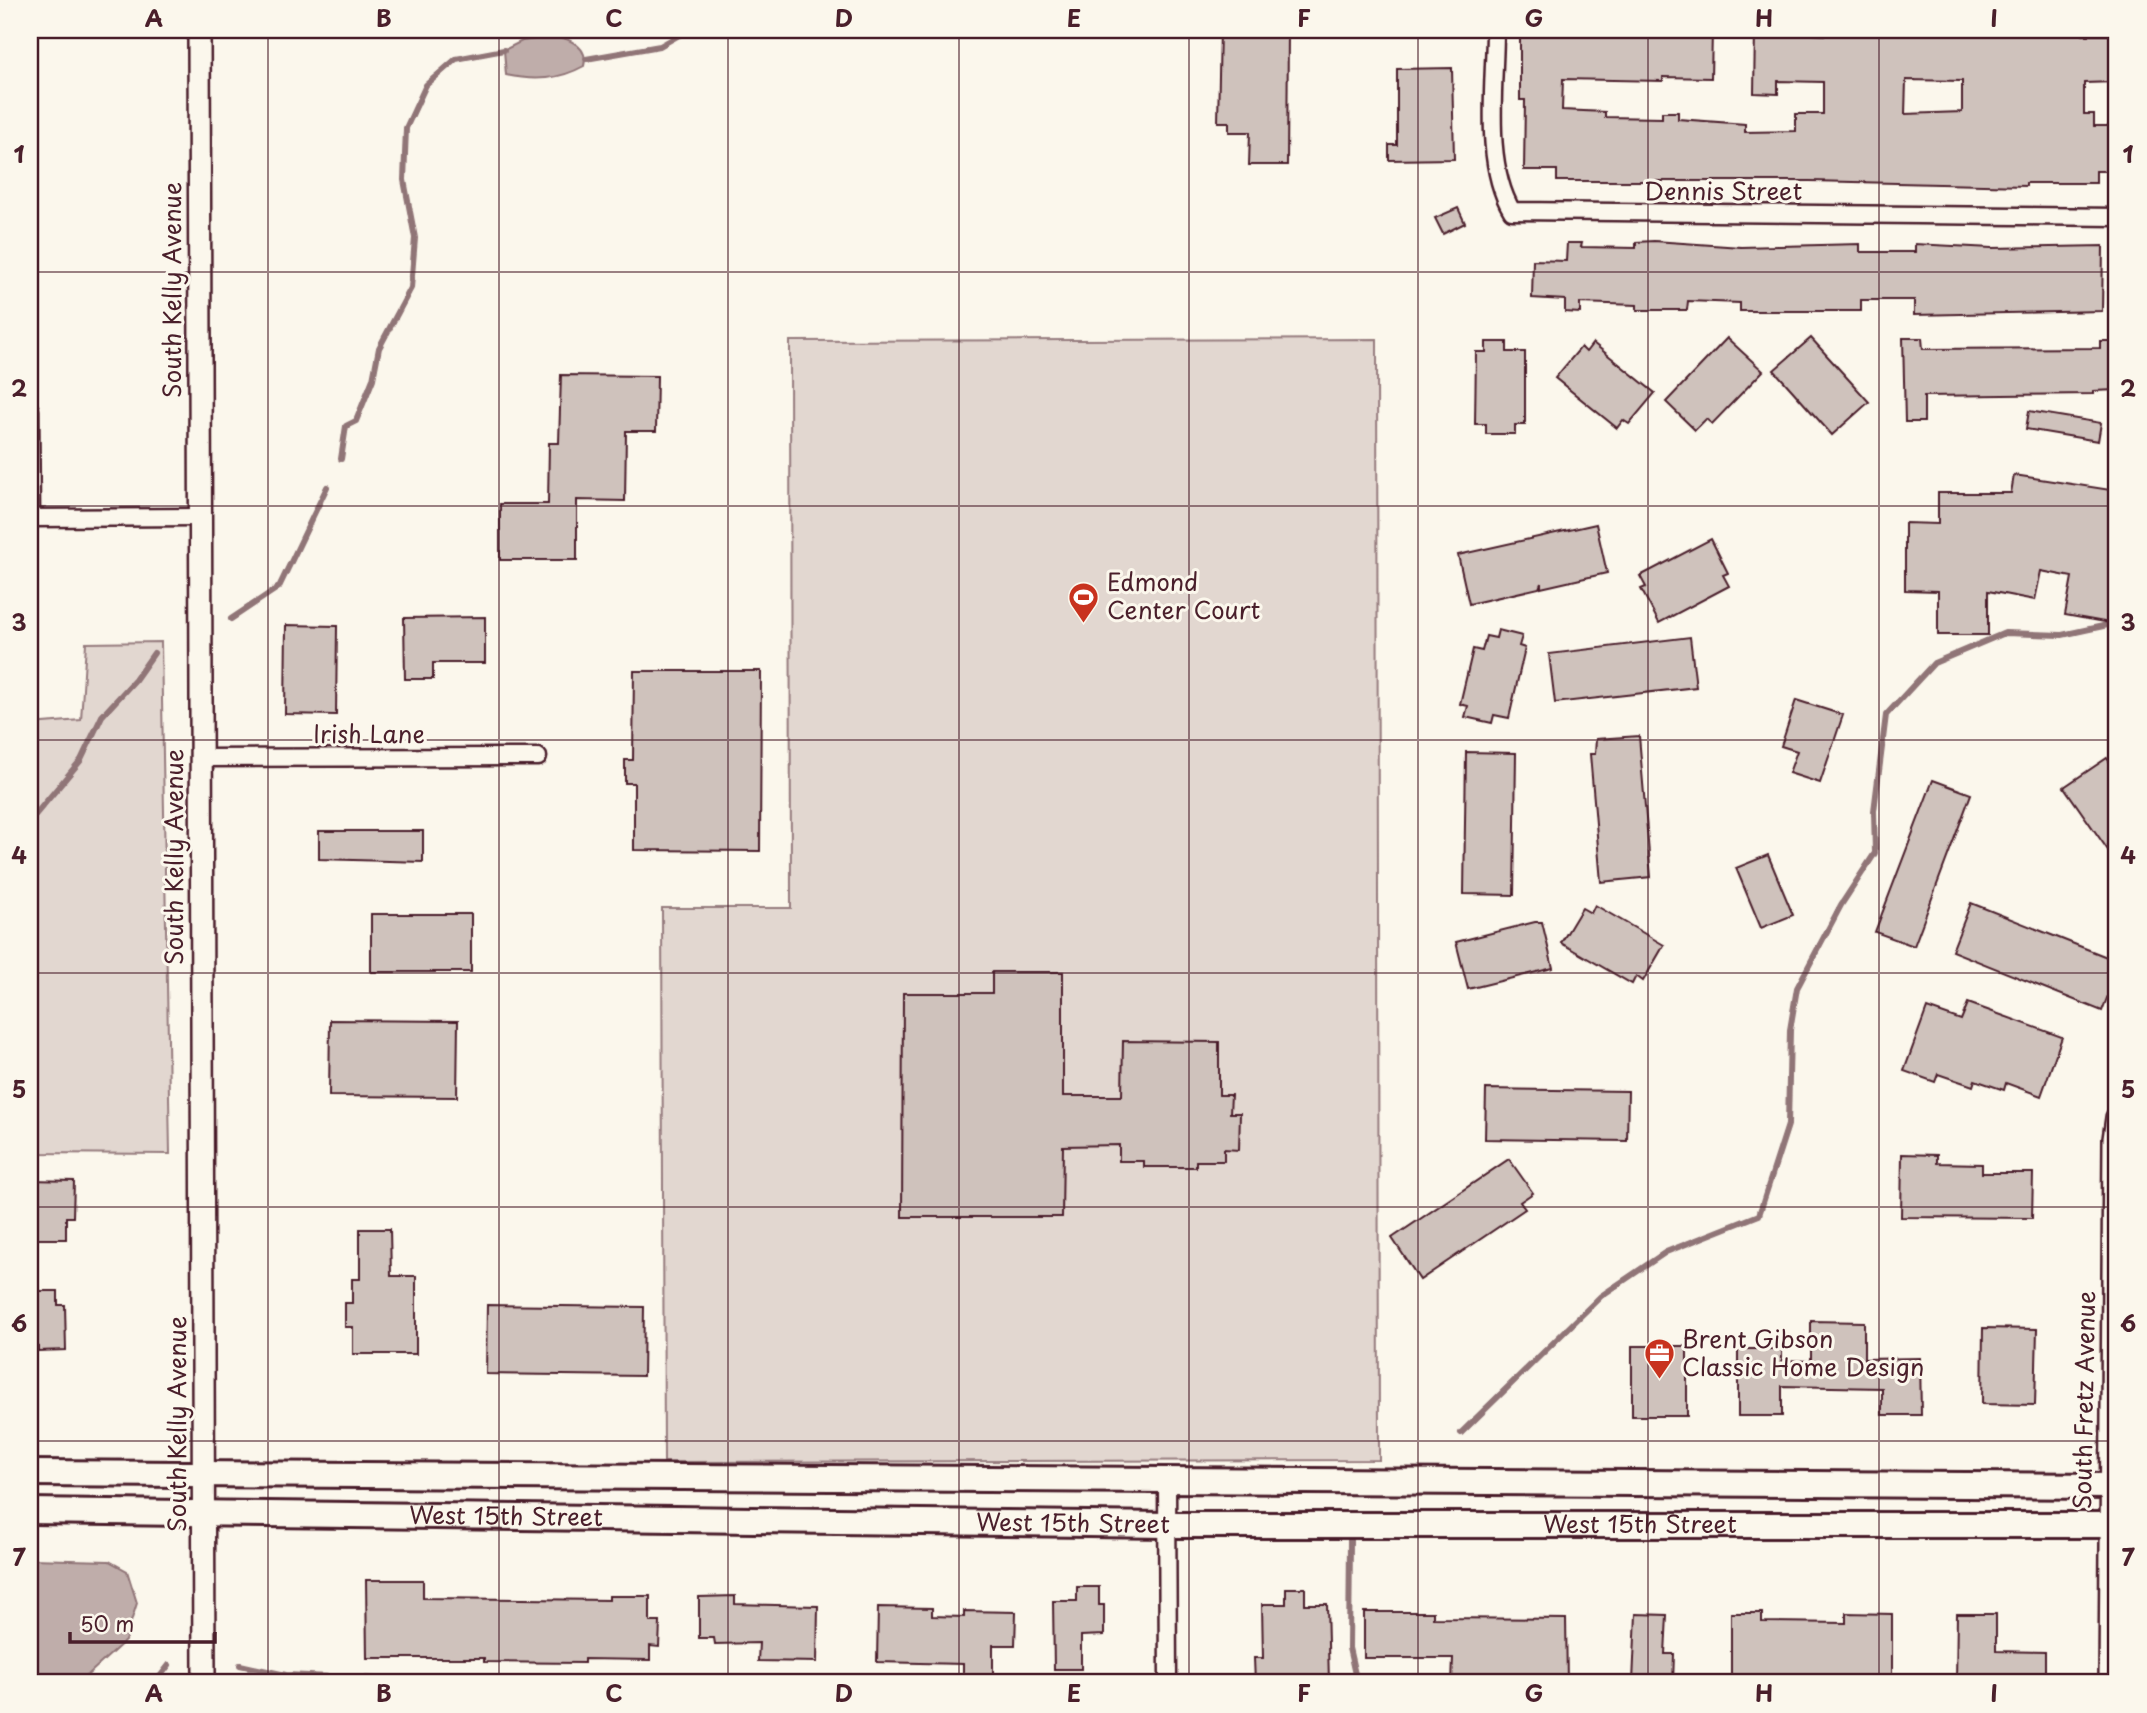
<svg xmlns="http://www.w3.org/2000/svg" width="2147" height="1713" font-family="'Playpen Sans',sans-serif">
<rect width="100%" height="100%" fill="#fbf7ec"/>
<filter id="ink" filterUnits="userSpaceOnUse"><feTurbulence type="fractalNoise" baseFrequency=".0143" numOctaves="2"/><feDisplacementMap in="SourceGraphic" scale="14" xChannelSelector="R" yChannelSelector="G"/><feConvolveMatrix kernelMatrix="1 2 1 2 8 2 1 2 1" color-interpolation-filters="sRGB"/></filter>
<g filter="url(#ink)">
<g fill="#e2d7d0" stroke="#967b7e" stroke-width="2">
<polygon points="1377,339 1379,1460 664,1462 662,908 791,908 790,341"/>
<polygon points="161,642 170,1154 30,1153 30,724 81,720 86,643"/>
</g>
<g fill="#bfadaa" stroke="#907477" stroke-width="2">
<path d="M555 36C570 39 589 47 584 66 559 80 534 81 506 75L504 50 522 41Z"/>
<polygon points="30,1559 109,1561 127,1571 137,1603 125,1641 79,1683 30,1683"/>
</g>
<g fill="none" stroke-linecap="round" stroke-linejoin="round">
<g stroke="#907477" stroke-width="6">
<polyline points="586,59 660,46 688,30"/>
<polyline points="341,459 346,426 356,421 373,379 379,348 411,288 415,238 404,180 406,128 426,85 456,59 504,50"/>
<polyline points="231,619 279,587 327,487"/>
<polyline points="30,821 81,760 102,716 135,680 154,653"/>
<polyline points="1461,1433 1601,1296 1666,1252 1759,1215 1788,1125 1790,1030 1797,988 1841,905 1875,853 1874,811 1886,715 1934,663 2005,633 2062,635 2117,623"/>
<polyline points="1350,1540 1349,1648 1357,1683"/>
<polyline points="240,1665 286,1675 466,1683"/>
<polyline points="155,1683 169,1665"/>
</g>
</g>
<g fill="#cfc2bc" stroke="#4a1f2b" stroke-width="2" fill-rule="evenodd">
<polygon points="1220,30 1288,30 1287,165 1249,165 1250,132 1229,132 1229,122 1218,122"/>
<path d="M1551 30 1712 31 1711 78 1663 77V81L1563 79 1562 110 1605 112V117L1662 118V112H1678V119L1745 124V132L1796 131V114H1823V82L1778 81V94L1754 93 1755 30 1824 35V30H2082L2083 35H2114L2115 82 2084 83V114H2094V126H2117V171H2096V183H2026V186L1810 181H1557V170H1524L1525 100H1520V31ZM1906 80 1962 81V112L1905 114Z"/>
<polygon points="1452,68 1454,159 1389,160 1389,145 1397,145 1397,69"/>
<polygon points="1458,208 1465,223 1443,234 1435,218"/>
<polygon points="1654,241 1741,247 1860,244 1860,252 1915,252 1915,244 1992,248 2103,246 2102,311 1914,315 1914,300 1861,300 1861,311 1740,311 1740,303 1688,301 1687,310 1637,310 1637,305 1580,303 1580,313 1565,312 1565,300 1532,298 1533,260 1566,261 1567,243 1582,243 1581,247 1636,248 1636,242"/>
<polygon points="1727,338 1763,371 1712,424 1706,419 1695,430 1666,402"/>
<polygon points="1811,338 1869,402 1832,435 1774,370"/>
<polygon points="1903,338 1922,338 1923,349 2100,348 2100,341 2117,341 2117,390 2093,391 2093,394 1924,396 1924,422 1905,422"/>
<polygon points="1486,342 1507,342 1507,352 1525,352 1525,425 1515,425 1515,434 1486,434 1486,424 1475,424 1476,352 1486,352"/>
<polygon points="1593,343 1655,393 1629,424 1623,420 1617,428 1555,378 1581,347 1586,352"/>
<polygon points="561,375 657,376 656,431 626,431 625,501 577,500 577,560 500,560 500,504 548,504 549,443 559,443"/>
<polygon points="2029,411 2101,423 2098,441 2026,429"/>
<polygon points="2014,475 2117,491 2117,581 2110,623 2065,615 2072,577 2041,571 2035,600 1988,591 1988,635 1938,635 1938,591 1905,590 1905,523 1938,524 1938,493 2011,493"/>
<polygon points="1596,524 1607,573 1541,588 1541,583 1539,588 1469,604 1458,555"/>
<polygon points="1711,539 1728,573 1723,575 1729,586 1659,623 1641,589 1646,587 1640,576"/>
<polygon points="485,617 485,663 433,663 433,679 405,679 404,618"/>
<polygon points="286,625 337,626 336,715 285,714"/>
<polygon points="1498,630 1522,636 1519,646 1525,648 1509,718 1494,715 1492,723 1465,717 1468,706 1460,704 1473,649 1482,651 1486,636 1496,638"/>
<polygon points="1690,637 1696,687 1555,703 1549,654"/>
<polygon points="634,671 761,671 760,851 634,850 634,783 625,783 625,760 633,760"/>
<polygon points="1796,700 1843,715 1820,783 1789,773 1797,751 1781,746"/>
<polygon points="1639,736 1651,877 1601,882 1590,754 1595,754 1596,739"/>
<polygon points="1466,752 1516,753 1514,895 1464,894"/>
<polygon points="2107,758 2117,773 2117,863 2064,787"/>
<polygon points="1933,780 1971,794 1914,946 1875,932"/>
<polygon points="319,831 423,831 423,862 319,859"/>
<polygon points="1768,855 1793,915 1761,928 1736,868"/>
<polygon points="1971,903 2117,961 2117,972 2102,1011 1952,951"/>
<polygon points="1595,905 1664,945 1643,981 1636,976 1632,984 1561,943 1582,908 1591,913"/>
<rect x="371" y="914" width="100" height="58"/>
<polygon points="1535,922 1542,922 1553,968 1468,989 1456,942"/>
<polygon points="992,972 1063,972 1063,1096 1122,1096 1123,1041 1219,1042 1219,1095 1231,1095 1230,1113 1240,1113 1239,1150 1224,1149 1224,1161 1196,1161 1196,1167 1144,1167 1144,1161 1119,1161 1119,1145 1063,1146 1062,1217 902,1217 903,993 992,993"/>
<polygon points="1968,1003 2062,1037 2041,1096 2006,1083 2004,1090 1975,1080 1973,1086 1938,1074 1935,1082 1904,1071 1927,1008 1961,1020"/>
<polygon points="330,1020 458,1021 457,1097 329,1096"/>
<polygon points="1486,1089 1628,1091 1627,1141 1485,1139"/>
<polygon points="1902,1154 1937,1155 1937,1163 1982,1164 1982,1173 2033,1173 2032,1218 1901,1217"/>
<polygon points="1509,1159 1533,1193 1520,1202 1525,1209 1420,1280 1392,1238"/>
<polygon points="30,1180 74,1181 73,1217 66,1217 66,1239 30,1239"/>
<polygon points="360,1229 390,1229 391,1276 416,1276 416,1354 353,1354 353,1327 345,1327 345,1303 352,1303 352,1279 360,1279"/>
<polygon points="30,1291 58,1291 58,1305 65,1305 66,1350 38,1351 38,1346 30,1346"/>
<polygon points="487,1305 644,1307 643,1376 486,1374"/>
<polygon points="1811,1321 1864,1322 1864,1359 1920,1358 1921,1415 1882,1415 1882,1388 1782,1386 1782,1416 1738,1416 1738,1349 1782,1349 1782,1360 1811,1361"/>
<polygon points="1983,1328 2037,1329 2035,1405 1982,1404"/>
<rect x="1632" y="1346" width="55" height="70"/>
<polygon points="366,1580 423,1580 423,1598 609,1600 609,1596 650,1596 650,1622 660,1622 659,1647 650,1646 650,1660 584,1659 584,1663 484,1662 484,1658 367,1658"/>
<polygon points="1077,1587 1099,1587 1099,1605 1104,1605 1104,1635 1081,1636 1081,1669 1054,1669 1053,1601 1077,1601"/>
<polygon points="1286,1588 1305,1588 1305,1604 1327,1604 1329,1683 1255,1683 1254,1658 1263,1658 1262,1604 1286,1604"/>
<polygon points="735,1596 735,1604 818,1606 817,1662 758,1661 759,1643 715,1644 714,1638 699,1638 699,1597"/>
<polygon points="878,1607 932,1608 932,1616 964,1617 964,1611 1016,1612 1015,1645 993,1645 993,1676 963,1675 963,1664 877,1662"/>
<polygon points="1364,1612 1433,1612 1433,1618 1566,1619 1567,1683 1452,1683 1453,1658 1364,1658"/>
<polygon points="1731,1613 1762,1613 1762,1622 1846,1623 1846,1613 1892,1614 1892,1679 1731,1678"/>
<polygon points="1636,1614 1667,1615 1665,1654 1674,1654 1673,1683 1633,1682"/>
<polygon points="1957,1614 1996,1614 1996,1651 2045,1652 2045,1683 1956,1683"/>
</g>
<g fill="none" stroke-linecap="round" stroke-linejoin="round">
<defs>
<g id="street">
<path d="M1495 30C1495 85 1483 162 1512 211L2117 217"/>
<polyline points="30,410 31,518"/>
<polyline points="30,518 199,517"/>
<polyline points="201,758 538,757"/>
<polyline points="1167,1482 1168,1683"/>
</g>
<g id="secondary">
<polyline points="199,30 204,1683"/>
<polyline points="2110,1683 2114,1139 2117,1118"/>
</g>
<g id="primary">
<polyline points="30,1473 2117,1486"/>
<path id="s1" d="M30 1511 1167 1525H2117"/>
</g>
</defs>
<use href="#street" stroke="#4a1f2b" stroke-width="21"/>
<use href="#secondary" stroke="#4a1f2b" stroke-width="26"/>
<use href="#primary" stroke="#4a1f2b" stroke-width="30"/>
<use href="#street" stroke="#fbf7ec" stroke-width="16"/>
<use href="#secondary" stroke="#fbf7ec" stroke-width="21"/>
<use href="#primary" stroke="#fbf7ec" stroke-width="24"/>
</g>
</g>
<path fill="none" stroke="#4a1f2b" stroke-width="2" stroke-opacity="0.55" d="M268 30V1683M499 30V1683M728 30V1683M959 30V1683M1189 30V1683M1418 30V1683M1648 30V1683M1879 30V1683M30 272H2117M30 506H2117M30 740H2117M30 973H2117M30 1207H2117M30 1441H2117"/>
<defs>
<symbol id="stadium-pin" viewBox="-11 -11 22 30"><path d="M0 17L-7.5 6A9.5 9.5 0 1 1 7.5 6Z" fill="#c8321e" stroke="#fbf7ec"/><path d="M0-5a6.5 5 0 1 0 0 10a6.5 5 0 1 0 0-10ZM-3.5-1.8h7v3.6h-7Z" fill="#fff"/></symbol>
<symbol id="office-pin" viewBox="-11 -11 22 30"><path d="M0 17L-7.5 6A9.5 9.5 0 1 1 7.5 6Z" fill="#c8321e" stroke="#fbf7ec"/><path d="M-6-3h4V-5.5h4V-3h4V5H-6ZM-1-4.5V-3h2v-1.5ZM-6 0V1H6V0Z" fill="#fff"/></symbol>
</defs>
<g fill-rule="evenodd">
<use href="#stadium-pin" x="1066" y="580" width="35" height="47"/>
<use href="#office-pin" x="1642" y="1336" width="35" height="47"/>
</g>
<g text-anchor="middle" stroke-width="6" stroke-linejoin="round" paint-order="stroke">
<g font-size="24" fill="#4a1f2b" stroke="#fbf7ec">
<text x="1723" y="200">Dennis Street</text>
<text transform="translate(173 290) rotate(-90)" y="8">South Kelly Avenue</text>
<text x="369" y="743">Irish Lane</text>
<text transform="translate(175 857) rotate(-90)" y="8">South Kelly Avenue</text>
<text transform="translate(2085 1400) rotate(-89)" y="8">South Fretz Avenue</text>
<text transform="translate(178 1424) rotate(-90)" y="8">South Kelly Avenue</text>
<text dy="8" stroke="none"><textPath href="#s1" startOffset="476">West 15th Street</textPath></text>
<text dy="8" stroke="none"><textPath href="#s1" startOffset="1043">West 15th Street</textPath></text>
<text dy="8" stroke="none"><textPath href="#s1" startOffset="1610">West 15th Street</textPath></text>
</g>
<g font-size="24" fill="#4a1f2b" stroke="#fbf7ec" text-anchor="start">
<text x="1107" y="591">Edmond<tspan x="1107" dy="28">Center Court</tspan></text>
<text x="1682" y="1348">Brent Gibson<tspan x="1682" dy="28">Classic Home Design</tspan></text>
</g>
</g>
<rect width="2147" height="1713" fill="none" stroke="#fbf7ec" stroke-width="77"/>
<path d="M70 1632v10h145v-10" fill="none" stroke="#4a1f2b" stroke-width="3.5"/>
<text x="80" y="1632" font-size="21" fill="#4a1f2b" stroke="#fbf7ec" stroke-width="5" paint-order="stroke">50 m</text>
<rect x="38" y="38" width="2070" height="1636" fill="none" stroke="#4a1f2b" stroke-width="2.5"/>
<g font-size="23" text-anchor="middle" font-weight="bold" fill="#4a1f2b">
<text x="154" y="27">A</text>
<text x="384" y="27">B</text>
<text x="614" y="27">C</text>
<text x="844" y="27">D</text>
<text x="1074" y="27">E</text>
<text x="1304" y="27">F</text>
<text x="1534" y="27">G</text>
<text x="1764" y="27">H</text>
<text x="1994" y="27">I</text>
<text x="19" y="163">1</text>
<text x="2128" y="163">1</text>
<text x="19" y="397">2</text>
<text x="2128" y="397">2</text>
<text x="19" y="631">3</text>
<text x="2128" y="631">3</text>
<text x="19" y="864">4</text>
<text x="2128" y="864">4</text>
<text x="19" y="1098">5</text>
<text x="2128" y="1098">5</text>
<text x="19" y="1332">6</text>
<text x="2128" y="1332">6</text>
<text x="19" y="1566">7</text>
<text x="2128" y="1566">7</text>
<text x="154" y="1702">A</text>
<text x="384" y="1702">B</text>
<text x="614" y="1702">C</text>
<text x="844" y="1702">D</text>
<text x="1074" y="1702">E</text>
<text x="1304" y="1702">F</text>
<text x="1534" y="1702">G</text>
<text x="1764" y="1702">H</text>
<text x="1994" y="1702">I</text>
</g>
</svg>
